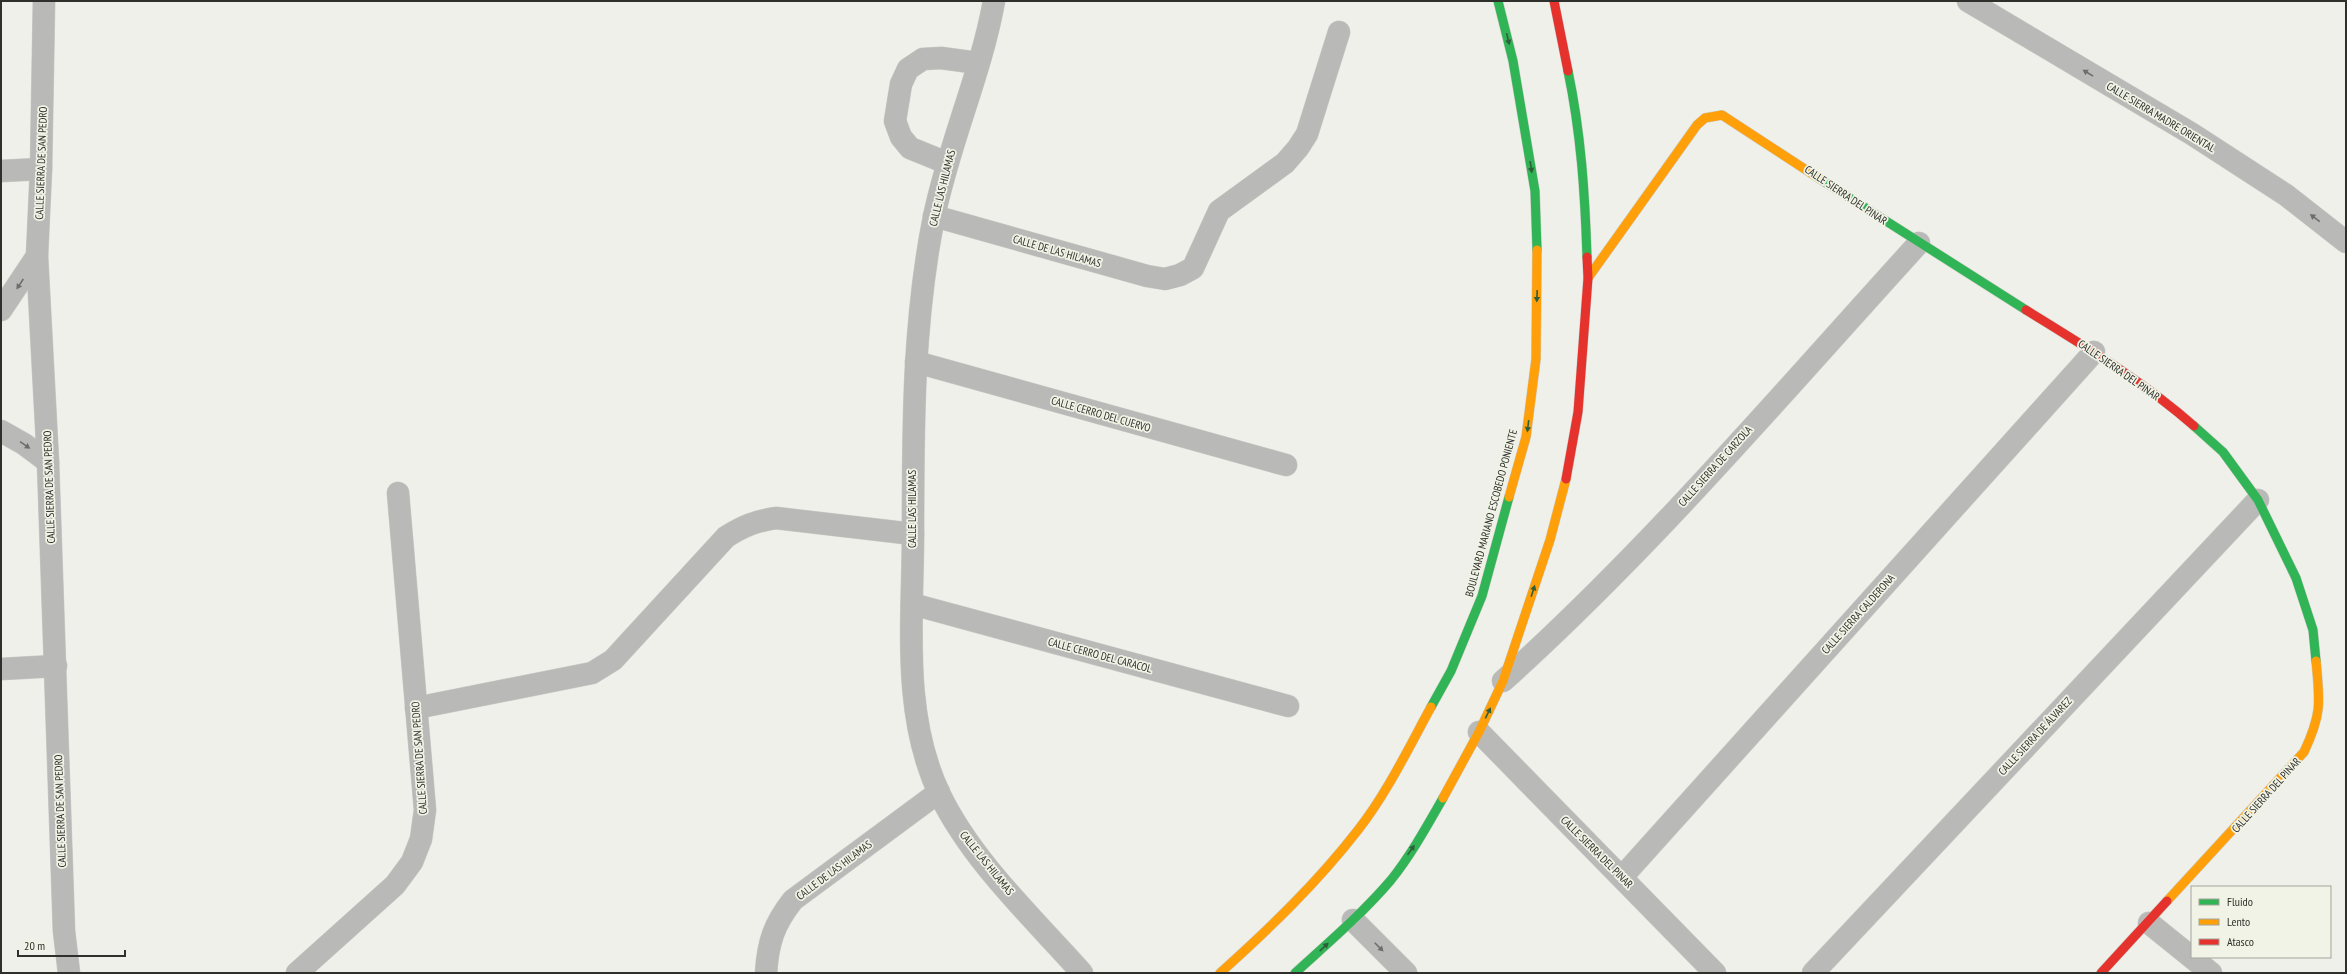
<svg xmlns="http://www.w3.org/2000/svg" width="2347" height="974" font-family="'PT Sans Narrow',sans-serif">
<rect width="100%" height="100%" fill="#eff0e9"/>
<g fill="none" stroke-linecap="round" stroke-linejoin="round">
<defs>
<g id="street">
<polyline points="44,1 41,169 37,256 48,462 64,931 69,973"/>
<path d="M994 1C981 74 949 143 934 217 913 321 913 427 913 533 913 619 901 714 940 795 972 861 1033 918 1082 973"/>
<polyline points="1968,1 2192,134 2286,195 2346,242"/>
<polyline points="947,163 910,148 901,137 895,121 901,84 908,69 923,59 941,58 978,63"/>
<polyline points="1,171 41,169"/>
<polyline points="934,216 1147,276 1165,279 1180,275 1193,268 1219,211 1285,163 1298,148 1307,134 1339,32"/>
<polyline points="1,310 37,256"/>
<polyline points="916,362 1286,465"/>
<polyline points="1,431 24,444 48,462"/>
<polyline points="912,604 1288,706"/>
<polyline points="1,669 56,666"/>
<path d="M1503 681C1652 547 1784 391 1919 243"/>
<path d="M416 708 592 673 613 660 726 537C743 526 756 521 776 518L913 534"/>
<polyline points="1479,732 1715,973"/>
<polyline points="1622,877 2094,352"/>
<polyline points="1353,920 1406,973"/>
<polyline points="2149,923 2211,973"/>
<polyline points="297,973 395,885 412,862 421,839 425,810 398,493"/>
<path d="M766 973C768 942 774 924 793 900L939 792"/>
<polyline points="1813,973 2258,500"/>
</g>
<g id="fast">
<polyline points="1498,1 1513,61 1535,191 1537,250"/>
<path d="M1568 71C1581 133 1585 194 1587 257"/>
<polyline points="1820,179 2026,310"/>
<polyline points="2194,426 2223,452 2258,500 2296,578 2313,630 2316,661"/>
<polyline points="1431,707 1451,671 1482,596 1509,497"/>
<path d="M1295 973C1328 943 1362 914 1391 880 1411 855 1427 826 1443 798"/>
</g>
<g id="slow">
<polyline points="1588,278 1697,125 1705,118 1722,115 1820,179"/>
<polyline points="1509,497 1526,437 1536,359 1537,250"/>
<polyline points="1443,798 1479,732 1503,681 1550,540 1566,479"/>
<path d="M2167 901 2304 752C2322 714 2320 702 2316 661"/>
<path d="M1220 973C1269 929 1317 883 1358 830 1387 793 1408 749 1431 707"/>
</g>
<g id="jam">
<polyline points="1554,1 1568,71"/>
<path d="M2026 310C2084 346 2143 381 2194 426"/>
<polyline points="1566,479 1578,412 1588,278 1587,257"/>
<polyline points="2101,973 2167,901"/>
</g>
</defs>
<use href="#street" stroke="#cccdc8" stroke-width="23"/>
<use href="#fast" stroke="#cccdc8" stroke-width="10"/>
<use href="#slow" stroke="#cccdc8" stroke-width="10"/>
<use href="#jam" stroke="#cccdc8" stroke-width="10"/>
<use href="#street" stroke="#b9bab8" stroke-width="22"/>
<use href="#fast" stroke="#30b455" stroke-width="9"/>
<use href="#slow" stroke="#ff9f0a" stroke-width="9"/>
<use href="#jam" stroke="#e5322d" stroke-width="9"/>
</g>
<defs><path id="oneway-solid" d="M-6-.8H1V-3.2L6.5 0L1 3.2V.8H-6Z"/></defs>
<g fill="#2f5e3a">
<use href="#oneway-solid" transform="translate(1508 39) rotate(76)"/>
<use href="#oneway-solid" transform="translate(1531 167) rotate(81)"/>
<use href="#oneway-solid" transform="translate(1537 296) rotate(92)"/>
<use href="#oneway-solid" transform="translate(1528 426) rotate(97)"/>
<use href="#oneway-solid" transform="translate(1533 591) rotate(-72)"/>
<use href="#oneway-solid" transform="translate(1488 713) rotate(-64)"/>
<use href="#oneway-solid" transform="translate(1411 850) rotate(-55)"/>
<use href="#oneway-solid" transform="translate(1324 947) rotate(-43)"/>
</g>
<g fill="#6d6e6a">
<use href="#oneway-solid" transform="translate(2088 73) rotate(-149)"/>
<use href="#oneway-solid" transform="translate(2315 218) rotate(-143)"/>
<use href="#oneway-solid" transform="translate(20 284) rotate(124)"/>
<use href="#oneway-solid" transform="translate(25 445) rotate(34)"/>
<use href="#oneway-solid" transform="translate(1379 947) rotate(45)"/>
</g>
<g text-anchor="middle" stroke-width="3.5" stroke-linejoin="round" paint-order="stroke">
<g font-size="11" fill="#2f302b" stroke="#f0f3e6">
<text transform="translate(2161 117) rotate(31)" y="4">CALLE SIERRA MADRE ORIENTAL</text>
<text transform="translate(41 163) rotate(-88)" y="4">CALLE SIERRA DE SAN PEDRO</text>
<text transform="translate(942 188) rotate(-76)" y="4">CALLE LAS HILAMAS</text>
<text transform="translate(1846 195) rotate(34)" y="4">CALLE SIERRA DEL PINAR</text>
<text transform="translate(1057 251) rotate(16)" y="4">CALLE DE LAS HILAMAS</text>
<text transform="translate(2119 370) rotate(35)" y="4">CALLE SIERRA DEL PINAR</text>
<text transform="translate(1101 414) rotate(16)" y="4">CALLE CERRO DEL CUERVO</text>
<text transform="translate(1715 466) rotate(-48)" y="4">CALLE SIERRA DE CARZOLA</text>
<text transform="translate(49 487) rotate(-92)" y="4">CALLE SIERRA DE SAN PEDRO</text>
<text transform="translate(912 509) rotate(-90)" y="4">CALLE LAS HILAMAS</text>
<text transform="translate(1491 513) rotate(-75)" y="4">BOULEVARD MARIANO ESCOBEDO PONIENTE</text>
<text transform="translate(1858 614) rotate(-48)" y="4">CALLE SIERRA CALDERONA</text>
<text transform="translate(1100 655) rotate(15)" y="4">CALLE CERRO DEL CARACOL</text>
<text transform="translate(2035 736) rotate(-47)" y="4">CALLE SIERRA DE ÁLVAREZ</text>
<text transform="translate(419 758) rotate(-94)" y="4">CALLE SIERRA DE SAN PEDRO</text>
<text transform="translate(2266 795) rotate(-48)" y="4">CALLE SIERRA DEL PINAR</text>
<text transform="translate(60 811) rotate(-92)" y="4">CALLE SIERRA DE SAN PEDRO</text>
<text transform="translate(1597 852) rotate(45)" y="4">CALLE SIERRA DEL PINAR</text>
<text transform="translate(987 863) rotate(51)" y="4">CALLE LAS HILAMAS</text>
<text transform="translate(834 870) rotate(-37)" y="4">CALLE DE LAS HILAMAS</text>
</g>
</g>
<rect width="2347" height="974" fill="none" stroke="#2f302b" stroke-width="4"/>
<rect x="2191" y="886" width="140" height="72" fill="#f0f3e6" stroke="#a3a59b"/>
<rect x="2199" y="899" width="20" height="6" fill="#30b455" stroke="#a3a59b"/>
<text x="2227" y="906" font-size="12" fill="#2f302b">Fluido</text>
<rect x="2199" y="919" width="20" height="6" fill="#ff9f0a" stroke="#a3a59b"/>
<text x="2227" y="926" font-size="12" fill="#2f302b">Lento</text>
<rect x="2199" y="939" width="20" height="6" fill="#e5322d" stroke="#a3a59b"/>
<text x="2227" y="946" font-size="12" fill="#2f302b">Atasco</text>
<path d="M18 950v6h107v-6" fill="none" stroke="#2f302b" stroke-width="2"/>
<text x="24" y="950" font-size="12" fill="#2f302b" stroke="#f0f3e6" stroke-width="3" paint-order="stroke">20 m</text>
</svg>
